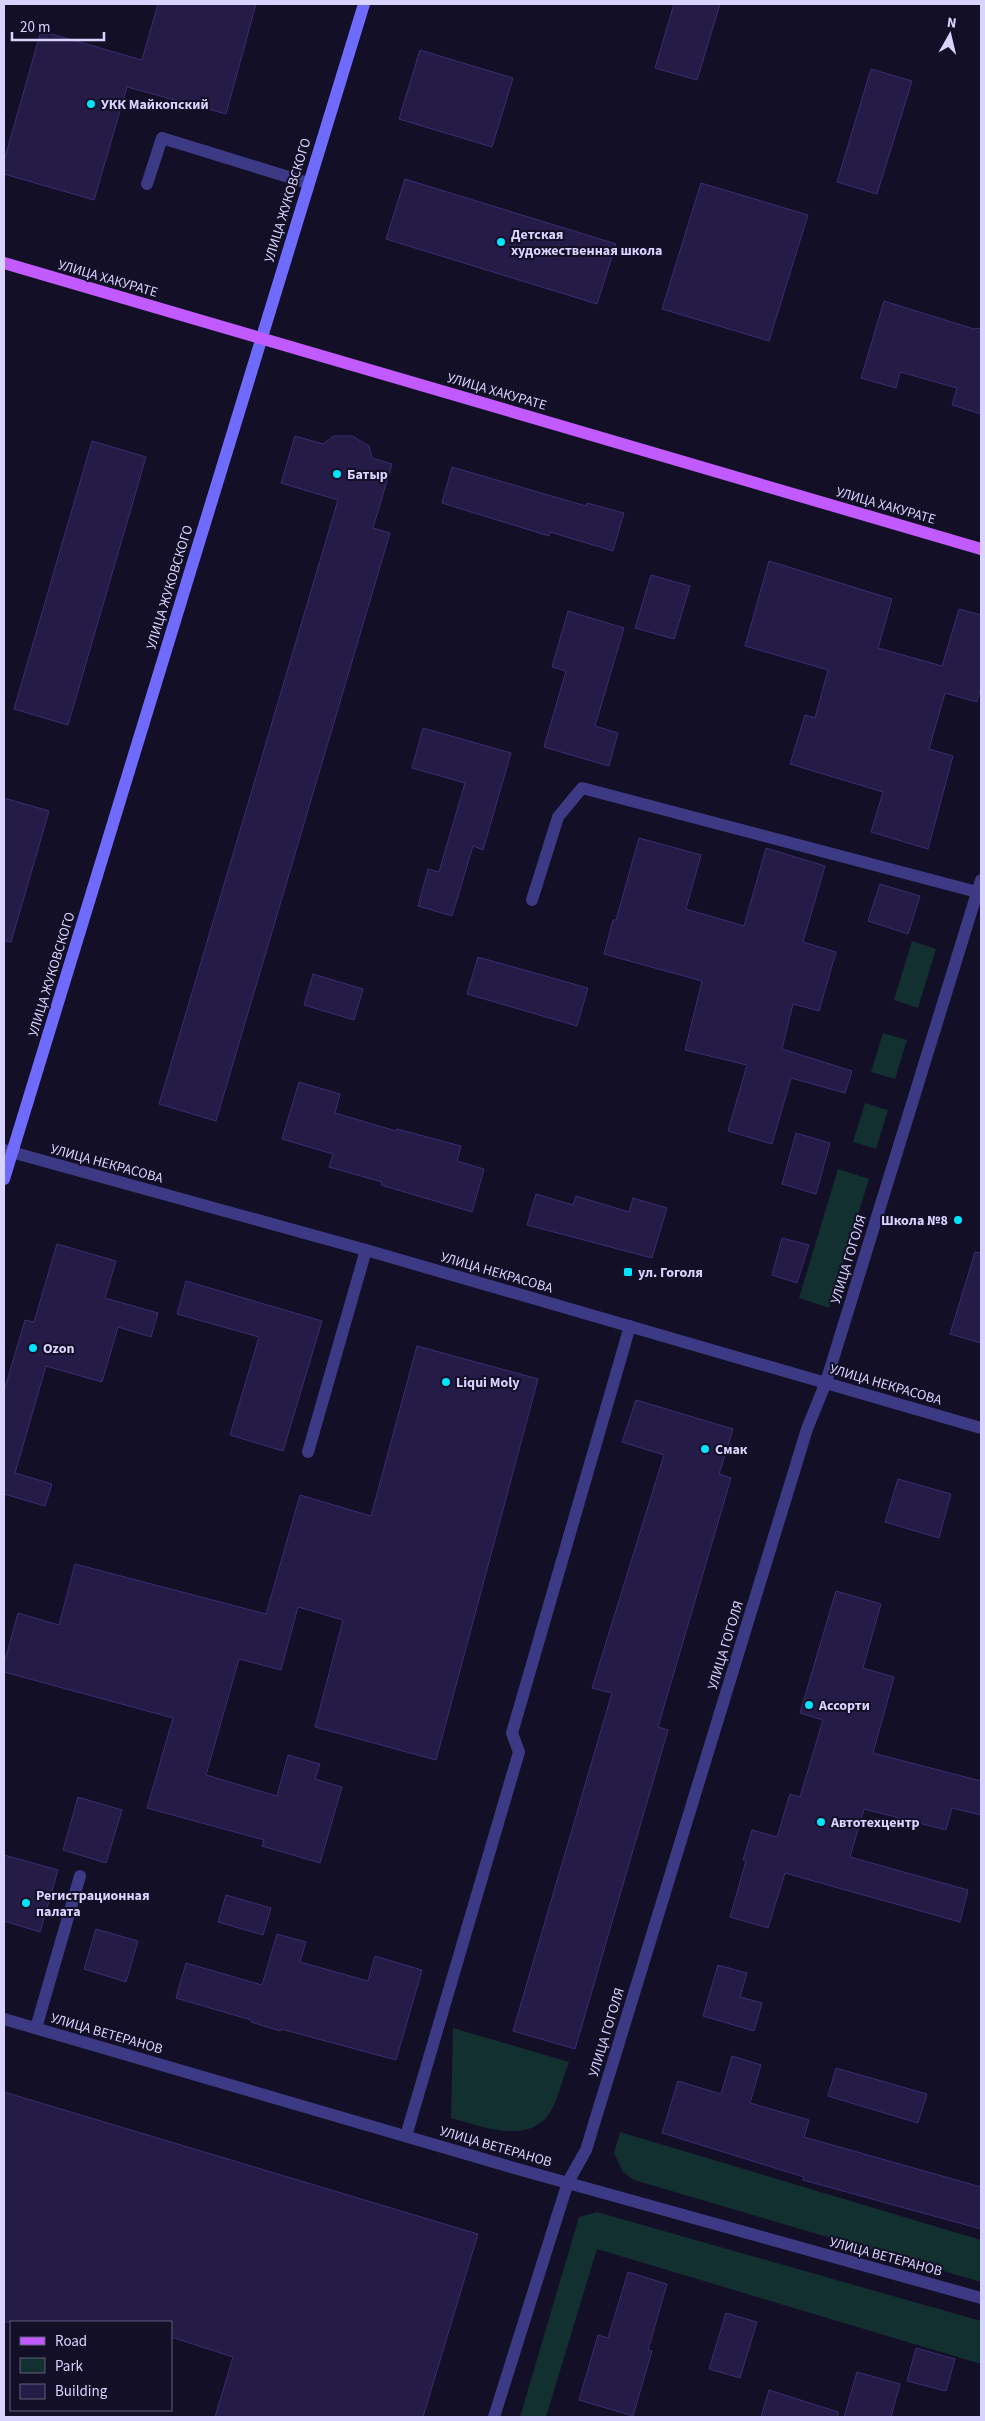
<svg xmlns="http://www.w3.org/2000/svg" width="985" height="2421" font-family="'Source Sans 3',sans-serif">
<rect width="100%" height="100%" fill="#130f26"/>
<g fill="#12302f">
<polygon points="912,941 936,949 918,1008 894,1000"/>
<polygon points="883,1033 907,1040 895,1079 871,1072"/>
<polygon points="865,1103 888,1110 876,1149 853,1142"/>
<polygon points="838,1169 869,1179 829,1308 799,1298"/>
<path d="M453 2028 569 2062C564 2075 557 2103 549 2114 528 2145 480 2126 451 2118Z"/>
<polygon points="620,2132 981,2240 981,2282 634,2180 623,2172 614,2153"/>
<polygon points="597,2212 981,2321 981,2364 597,2249 546,2417 520,2417 579,2217"/>
</g>
<g fill="#241b47" stroke="#3b2d73">
<polygon points="158,4 256,4 226,114 127,87 94,200 4,174 4,161 41,31 142,60"/>
<polygon points="674,4 720,4 697,80 655,68"/>
<polygon points="420,50 513,78 492,147 399,119"/>
<polygon points="871,69 912,81 877,194 837,182"/>
<polygon points="405,179 616,244 597,304 386,239"/>
<polygon points="701,183 808,215 769,341 662,309"/>
<polygon points="884,301 974,329 981,328 981,414 952,405 957,388 900,372 896,388 861,378"/>
<polygon points="295,436 323,444 334,436 352,436 369,446 372,458 392,464 373,528 390,533 216,1121 159,1104 338,500 281,483"/>
<polygon points="92,441 146,457 68,725 14,709"/>
<polygon points="452,467 586,506 587,503 624,513 613,551 550,532 549,536 442,503"/>
<polygon points="769,561 892,599 878,648 942,666 959,609 981,615 981,687 977,702 945,693 929,749 953,756 928,849 871,832 883,792 790,764 805,715 815,718 828,670 745,646"/>
<polygon points="651,575 690,586 674,639 635,628"/>
<polygon points="568,611 624,628 595,726 618,733 609,766 544,747 566,671 552,667"/>
<polygon points="423,728 511,753 483,850 473,846 452,916 418,906 428,869 439,872 465,783 412,768"/>
<polygon points="4,798 49,811 11,942 4,941"/>
<polygon points="639,838 701,855 686,909 744,926 766,848 825,866 803,942 836,952 819,1011 793,1004 782,1049 852,1071 845,1093 791,1078 772,1144 728,1131 747,1065 685,1050 702,981 604,954 613,920 616,920"/>
<polygon points="880,884 920,896 908,934 868,921"/>
<polygon points="478,957 588,988 577,1026 467,994"/>
<polygon points="313,974 363,989 354,1020 304,1005"/>
<polygon points="299,1082 340,1094 335,1113 396,1131 397,1129 461,1146 457,1161 484,1169 472,1212 381,1185 382,1182 329,1167 333,1154 282,1139"/>
<polygon points="796,1133 830,1143 816,1194 782,1184"/>
<polygon points="536,1194 573,1205 576,1196 629,1212 633,1198 667,1208 652,1258 527,1225"/>
<polygon points="782,1238 809,1245 797,1283 772,1275"/>
<polygon points="57,1244 116,1261 105,1298 158,1313 151,1337 118,1327 102,1382 46,1366 15,1473 52,1484 45,1506 4,1494 4,1391 25,1320 34,1322"/>
<polygon points="975,1252 981,1253 981,1343 950,1334"/>
<polygon points="186,1281 322,1321 283,1451 230,1435 259,1337 177,1314"/>
<polygon points="417,1346 538,1379 436,1760 315,1727 343,1620 298,1607 281,1670 239,1659 206,1775 277,1796 288,1755 320,1764 315,1779 342,1787 320,1863 262,1846 264,1840 147,1808 173,1718 4,1672 4,1664 18,1613 59,1625 75,1564 266,1614 300,1495 371,1516"/>
<polygon points="636,1400 733,1429 719,1474 731,1478 658,1727 668,1730 575,2049 513,2031 612,1693 592,1688 664,1455 622,1442"/>
<polygon points="898,1479 951,1494 939,1538 885,1522"/>
<polygon points="836,1591 881,1604 863,1668 894,1677 873,1753 981,1781 981,1815 952,1808 946,1830 864,1809 850,1857 968,1890 960,1922 785,1873 768,1928 730,1917 746,1861 743,1860 752,1830 777,1837 790,1794 800,1797 823,1720 800,1713"/>
<polygon points="78,1797 122,1810 106,1863 63,1850"/>
<polygon points="4,1855 58,1870 40,1932 4,1921"/>
<polygon points="226,1895 271,1908 263,1935 218,1922"/>
<polygon points="96,1929 138,1941 126,1982 84,1969"/>
<polygon points="277,1934 306,1942 300,1962 368,1981 375,1956 422,1970 396,2060 281,2029 280,2031 251,2022 251,2020 176,1998 186,1963 262,1985"/>
<polygon points="718,1965 747,1973 740,1997 762,2003 754,2031 703,2016"/>
<polygon points="732,2056 761,2065 750,2103 809,2120 804,2137 981,2187 981,2229 803,2180 804,2177 662,2133 678,2081 721,2094"/>
<polygon points="836,2068 927,2094 918,2123 828,2096"/>
<polygon points="4,2092 478,2234 423,2417 215,2417 233,2357 171,2337 171,2322 4,2322"/>
<polygon points="628,2272 667,2284 648,2350 652,2351 633,2416 579,2400 598,2335 608,2338"/>
<polygon points="726,2313 757,2322 740,2378 709,2369"/>
<polygon points="916,2348 955,2359 946,2391 907,2381"/>
<polygon points="857,2372 900,2384 891,2417 844,2417"/>
<polygon points="769,2390 838,2412 838,2417 761,2417"/>
</g>
<g fill="none" stroke-linecap="round" stroke-linejoin="round">
<g stroke="#3d3a85" stroke-width="12">
<polyline points="147,184 162,138 308,183"/>
<polyline points="532,900 558,817 582,788 977,892"/>
<polyline points="308,1452 366,1250"/>
<polyline points="36,2028 80,1876"/>
<polyline points="406,2136 519,1752 512,1733 630,1326"/>
</g>
<g stroke="#3d3a85" stroke-width="12">
<polyline points="4,1150 366,1250 981,1428"/>
<polyline points="4,2019 514,2168 981,2298"/>
<polyline points="494,2417 568,2182 586,2150 807,1429 826,1382 981,880"/>
</g>
<polyline stroke="#6f6bff" stroke-width="12" points="4,1179 364,4"/>
<polyline stroke="#c25bff" stroke-width="12" points="4,263 981,549"/>
</g>
<g fill="#00e5ff" stroke="#130f26" stroke-width="2">
<circle cx="91" cy="104" r="5"/>
<circle cx="501" cy="242" r="5"/>
<circle cx="337" cy="474" r="5"/>
<circle cx="958" cy="1220" r="5"/>
<rect x="623" y="1267" width="10" height="10" rx="2.5"/>
<circle cx="33" cy="1348" r="5"/>
<circle cx="446" cy="1382" r="5"/>
<circle cx="705" cy="1449" r="5"/>
<circle cx="809" cy="1705" r="5"/>
<circle cx="821" cy="1822" r="5"/>
<circle cx="26" cy="1903" r="5"/>
</g>
<g text-anchor="middle" stroke-width="4" stroke-linejoin="round" paint-order="stroke">
<g font-size="14" font-weight="bold" fill="#d9d4ff" stroke="#130f26" text-anchor="start">
<text x="101" y="109">УКК Майкопский</text>
<text x="511" y="239">Детская<tspan x="511" dy="16">художественная школа</tspan></text>
<text x="347" y="479">Батыр</text>
<text x="948" y="1225" text-anchor="end">Школа №8</text>
<text x="638" y="1277">ул. Гоголя</text>
<text x="43" y="1353">Ozon</text>
<text x="456" y="1387">Liqui Moly</text>
<text x="715" y="1454">Смак</text>
<text x="819" y="1710">Ассорти</text>
<text x="831" y="1827">Автотехцентр</text>
<text x="36" y="1900">Регистрационная<tspan x="36" dy="16">палата</tspan></text>
</g>
<g font-size="14" fill="#d9d4ff" stroke="#130f26">
<text transform="translate(287 200) rotate(-73)" y="5">УЛИЦА ЖУКОВСКОГО</text>
<text transform="translate(108 278) rotate(16)" y="5">УЛИЦА ХАКУРАТЕ</text>
<text transform="translate(497 391) rotate(16)" y="5">УЛИЦА ХАКУРАТЕ</text>
<text transform="translate(886 505) rotate(16)" y="5">УЛИЦА ХАКУРАТЕ</text>
<text transform="translate(169 587) rotate(-73)" y="5">УЛИЦА ЖУКОВСКОГО</text>
<text transform="translate(51 974) rotate(-73)" y="5">УЛИЦА ЖУКОВСКОГО</text>
<text transform="translate(107 1163) rotate(15)" y="5">УЛИЦА НЕКРАСОВА</text>
<text transform="translate(848 1259) rotate(-73)" y="5">УЛИЦА ГОГОЛЯ</text>
<text transform="translate(497 1272) rotate(16)" y="5">УЛИЦА НЕКРАСОВА</text>
<text transform="translate(886 1384) rotate(16)" y="5">УЛИЦА НЕКРАСОВА</text>
<text transform="translate(725 1645) rotate(-73)" y="5">УЛИЦА ГОГОЛЯ</text>
<text transform="translate(606 2032) rotate(-73)" y="5">УЛИЦА ГОГОЛЯ</text>
<text transform="translate(107 2033) rotate(16)" y="5">УЛИЦА ВЕТЕРАНОВ</text>
<text transform="translate(496 2146) rotate(16)" y="5">УЛИЦА ВЕТЕРАНОВ</text>
<text transform="translate(886 2256) rotate(15)" y="5">УЛИЦА ВЕТЕРАНОВ</text>
</g>
</g>
<rect width="985" height="2421" fill="none" stroke="#d9d4ff" stroke-width="10"/>
<rect x="10" y="2321" width="162" height="90" fill="#130f26" stroke="#625e7d"/>
<rect x="20" y="2337" width="25" height="8" fill="#c25bff" stroke="#625e7d"/>
<text x="55" y="2346" font-size="15" fill="#d9d4ff">Road</text>
<rect x="20" y="2358" width="25" height="15" fill="#12302f" stroke="#625e7d"/>
<text x="55" y="2371" font-size="15" fill="#d9d4ff">Park</text>
<rect x="20" y="2384" width="25" height="15" fill="#241b47" stroke="#625e7d"/>
<text x="55" y="2396" font-size="15" fill="#d9d4ff">Building</text>
<g transform="translate(950 35) rotate(8)" stroke="#130f26" stroke-width="4" paint-order="stroke">
<path d="M0-4L9 19L0 12L-9 19Z" fill="#d9d4ff"/>
<text y="-8" font-size="14" font-weight="bold" text-anchor="middle" fill="#d9d4ff">N</text>
</g>
<path d="M12 32v8h92v-8" fill="none" stroke="#d9d4ff" stroke-width="2.5"/>
<text x="20" y="32" font-size="15" fill="#d9d4ff" stroke="#130f26" stroke-width="4" paint-order="stroke">20 m</text>
</svg>
